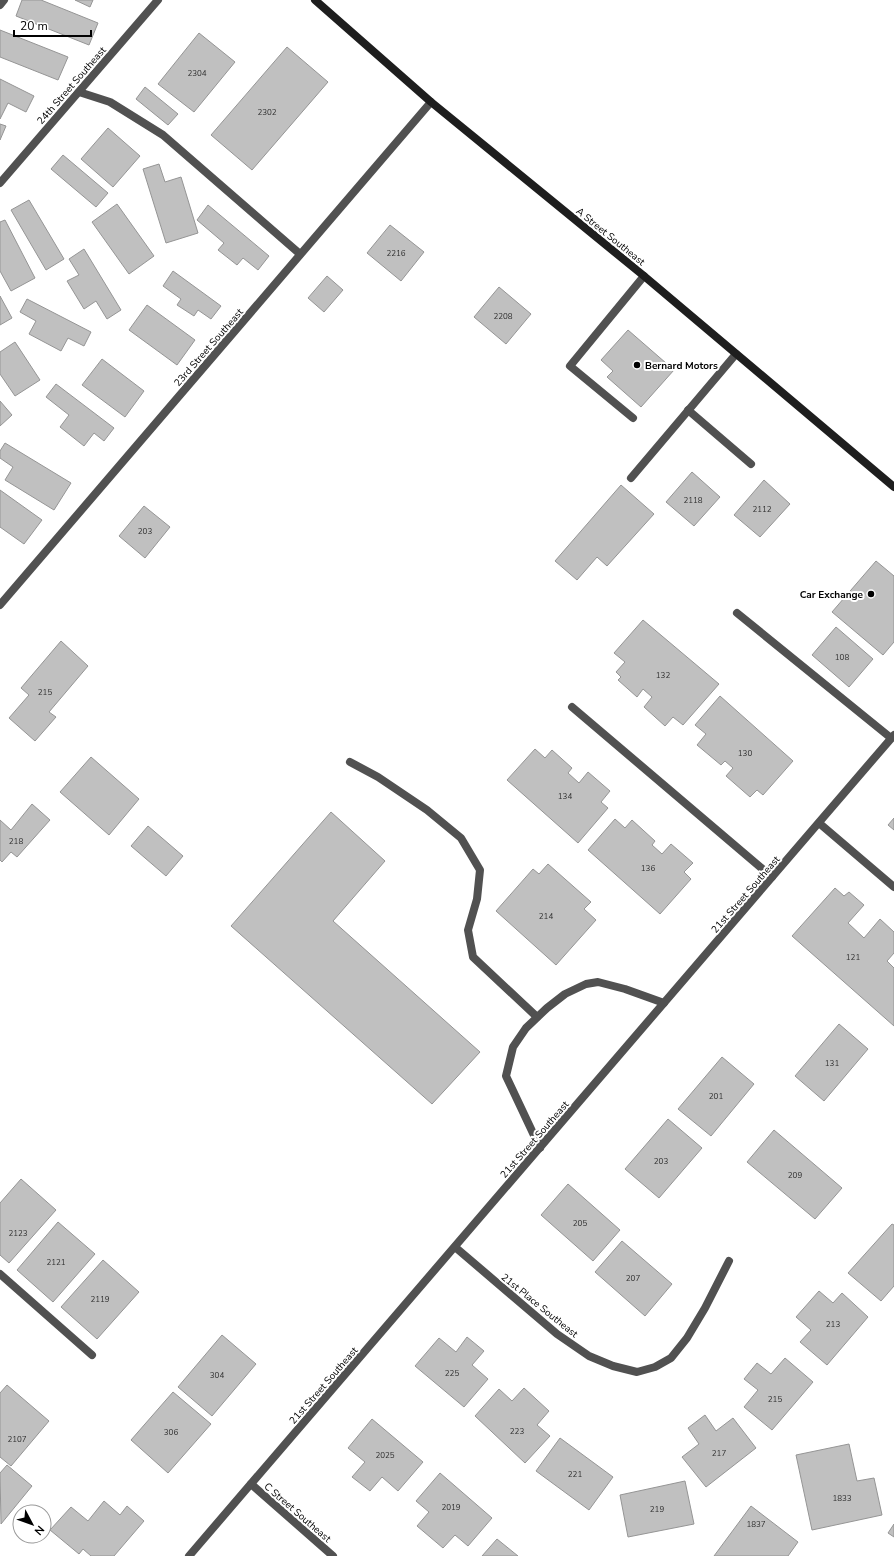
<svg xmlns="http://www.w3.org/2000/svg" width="894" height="1556" font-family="'Nunito Sans',sans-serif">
<rect width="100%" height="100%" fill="#fff"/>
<g fill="#c0c0c0" stroke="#959595">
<polygon points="22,0 41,0 98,23 89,45 16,16"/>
<polygon points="75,0 93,0 90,7"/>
<polygon points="0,30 68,57 58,80 0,57"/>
<polygon points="199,33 235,62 194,112 158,84"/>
<polygon points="287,47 328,82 252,170 211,135"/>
<polygon points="0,79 34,96 26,112 8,103 0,119"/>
<polygon points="145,87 178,114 168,125 136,99"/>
<polygon points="0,124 6,126 0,140"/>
<polygon points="108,128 140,156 113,187 81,159"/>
<polygon points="63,155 108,193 96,207 51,169"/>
<polygon points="159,164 165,182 181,177 198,233 166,243 143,169"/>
<polygon points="29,200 64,259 46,270 11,210"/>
<polygon points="117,204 154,256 129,274 92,222"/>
<polygon points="208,205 269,256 258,270 243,258 237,265 218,250 224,243 197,220"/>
<polygon points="5,220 35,278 11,291 0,271 0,222"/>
<polygon points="390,225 424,252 401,281 367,253"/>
<polygon points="84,249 121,310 107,319 96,301 84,309 67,281 79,275 69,259"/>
<polygon points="173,271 221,306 211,319 198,310 194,316 177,305 181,299 163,286"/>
<polygon points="327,276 343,290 324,312 308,298"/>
<polygon points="499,287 531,314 506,344 474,317"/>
<polygon points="0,296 12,318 0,325"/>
<polygon points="27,299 91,332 84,346 68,338 61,351 29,334 36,321 20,312"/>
<polygon points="147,305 195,340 177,365 129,330"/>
<polygon points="628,330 674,370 641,407 607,377 613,371 601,360"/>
<polygon points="15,342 40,380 15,396 0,374 0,352"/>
<polygon points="102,359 144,391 125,417 82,385"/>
<polygon points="56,384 114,428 104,441 94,433 84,446 60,427 69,415 46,397"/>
<polygon points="0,401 12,415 0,426"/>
<polygon points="5,443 71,483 54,510 5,480 13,467 0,458 0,451"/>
<polygon points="692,472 720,497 694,526 666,502"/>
<polygon points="764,480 790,504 760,537 734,515"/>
<polygon points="621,485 654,514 607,566 597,557 577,580 555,561"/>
<polygon points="0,490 42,520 24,544 0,527"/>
<polygon points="144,506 170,527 145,558 119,536"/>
<polygon points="876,561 894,576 894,642 883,655 832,612"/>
<polygon points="643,620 719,684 683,725 673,717 665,726 644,707 652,697 643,689 637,697 618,680 621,677 616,672 625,662 614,653"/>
<polygon points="836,627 873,659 849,687 812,655"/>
<polygon points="61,641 88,666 49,712 56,717 35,741 9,718 29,695 21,688"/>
<polygon points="720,696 793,761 763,795 757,790 750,797 726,776 733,768 725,761 721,765 697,745 706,734 695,725"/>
<polygon points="535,749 545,758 552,750 572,768 568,773 579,783 588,772 610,791 601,802 608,808 578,843 507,780"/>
<polygon points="91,757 139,799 109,835 60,792"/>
<polygon points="32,804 50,820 17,857 11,852 2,862 0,860 0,820 11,830"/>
<polygon points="331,812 385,861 333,921 480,1052 432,1104 231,926"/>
<polygon points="894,818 894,830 888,825"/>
<polygon points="615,819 625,828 632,820 655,841 652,845 662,854 671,844 693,863 684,872 691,879 660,914 588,850"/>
<polygon points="148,826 183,856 166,876 131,846"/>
<polygon points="548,864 591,902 584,909 596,920 556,965 496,911 533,869 539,874"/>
<polygon points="835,888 844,896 849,892 864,905 848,923 864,938 880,919 894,932 894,953 887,961 894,968 894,1026 792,936"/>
<polygon points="839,1024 868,1049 824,1101 795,1076"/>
<polygon points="722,1057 754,1084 711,1136 678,1109"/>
<polygon points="668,1119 702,1148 659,1198 625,1169"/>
<polygon points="774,1130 842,1188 815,1219 747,1162"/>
<polygon points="21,1179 56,1210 9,1263 0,1255 0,1203"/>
<polygon points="568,1184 620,1230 593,1261 541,1215"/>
<polygon points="58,1222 95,1254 53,1302 17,1270"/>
<polygon points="892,1224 894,1225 894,1286 881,1301 848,1273"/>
<polygon points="622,1241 672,1284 645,1316 595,1272"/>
<polygon points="103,1260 139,1292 97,1339 61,1307"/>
<polygon points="819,1291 833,1303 842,1293 868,1317 827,1365 800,1342 811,1330 796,1317"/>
<polygon points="222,1335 256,1364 212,1416 178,1387"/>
<polygon points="467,1337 484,1351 472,1365 488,1379 464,1407 415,1366 439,1338 456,1352"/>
<polygon points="785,1358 813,1382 772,1430 744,1407 758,1390 744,1379 757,1363 771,1374"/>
<polygon points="7,1385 49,1421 11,1466 0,1457 0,1393"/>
<polygon points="524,1388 549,1411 537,1425 550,1436 525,1463 475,1416 499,1389 512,1401"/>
<polygon points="173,1392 211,1424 168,1473 131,1440"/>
<polygon points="705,1415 716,1431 733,1418 756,1448 706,1487 682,1457 699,1444 688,1428"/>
<polygon points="372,1419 423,1462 398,1491 382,1477 370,1491 352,1477 365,1462 348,1448"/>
<polygon points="560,1438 613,1477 589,1510 536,1471"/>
<polygon points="849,1444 857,1481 874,1478 882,1515 812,1530 796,1455"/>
<polygon points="7,1465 32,1486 1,1524 0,1473"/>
<polygon points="440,1473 492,1518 468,1546 455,1535 443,1548 417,1526 429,1512 416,1501"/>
<polygon points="685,1481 694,1524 628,1537 620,1495"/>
<polygon points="104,1501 120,1515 127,1506 144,1521 114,1556 91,1556 83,1549 79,1554 50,1530 71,1507 88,1521"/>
<polygon points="751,1506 798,1542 788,1556 714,1556"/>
<polygon points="894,1524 894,1537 888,1533"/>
<polygon points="497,1539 518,1556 482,1556"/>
</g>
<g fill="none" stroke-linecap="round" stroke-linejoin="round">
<g stroke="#515151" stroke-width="8">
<polyline points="0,5 4,0"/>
<polyline points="79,92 110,102 163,135 300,254"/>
<polyline points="688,410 751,464"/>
<polyline points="633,418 570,366 644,276"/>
<polyline points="631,478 736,354"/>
<polyline points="737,613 891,738"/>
<polyline points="572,707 772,877"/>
<polyline points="350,762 378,777 427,810 461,838 480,870 477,899 468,930 473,957 537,1017"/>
<polyline points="819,823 894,887"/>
<polyline points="540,1148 506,1076 513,1047 526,1028 547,1008 565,994 586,984 598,982 625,989 664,1003"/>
<polyline points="0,1274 92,1355"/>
</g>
<g stroke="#515151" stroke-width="8">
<polyline points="0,183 158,0"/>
<polyline points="0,605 431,102"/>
<polyline points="455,1247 557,1334 589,1356 613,1366 637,1372 655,1367 671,1358 687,1338 705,1308 729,1261"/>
<polyline points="251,1484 333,1556"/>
</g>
<polyline stroke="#515151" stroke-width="8" points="189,1556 894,735"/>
<polyline stroke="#1e1e1e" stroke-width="8" points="315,0 431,102 644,276 894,487"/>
</g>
<g fill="#000" stroke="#fff" stroke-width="1.5">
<circle cx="637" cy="365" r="4"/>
<circle cx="871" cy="594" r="4"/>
</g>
<g text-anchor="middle" stroke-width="4" stroke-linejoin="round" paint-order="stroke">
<g font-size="8" fill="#303030">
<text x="197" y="76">2304</text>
<text x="267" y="115">2302</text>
<text x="396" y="256">2216</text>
<text x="503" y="319">2208</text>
<text x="693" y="503">2118</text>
<text x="762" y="512">2112</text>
<text x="145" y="534">203</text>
<text x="842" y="660">108</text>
<text x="663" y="678">132</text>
<text x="45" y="695">215</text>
<text x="745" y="756">130</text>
<text x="565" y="799">134</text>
<text x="16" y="844">218</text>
<text x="648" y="871">136</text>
<text x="546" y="919">214</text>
<text x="853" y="960">121</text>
<text x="832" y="1066">131</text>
<text x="716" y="1099">201</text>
<text x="661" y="1164">203</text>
<text x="795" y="1178">209</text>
<text x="580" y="1226">205</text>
<text x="18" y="1236">2123</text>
<text x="56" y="1265">2121</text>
<text x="633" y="1281">207</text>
<text x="100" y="1302">2119</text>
<text x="833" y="1327">213</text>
<text x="452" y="1376">225</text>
<text x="217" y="1378">304</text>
<text x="775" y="1402">215</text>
<text x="517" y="1434">223</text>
<text x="171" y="1435">306</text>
<text x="17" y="1442">2107</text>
<text x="719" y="1456">217</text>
<text x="385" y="1458">2025</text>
<text x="575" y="1477">221</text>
<text x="842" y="1501">1833</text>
<text x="451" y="1510">2019</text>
<text x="657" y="1512">219</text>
<text x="756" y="1527">1837</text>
</g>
<g font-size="10" fill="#000" stroke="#fff">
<text transform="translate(71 85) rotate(-49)" y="4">24th Street Southeast</text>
<text transform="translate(611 236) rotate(39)" y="4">A Street Southeast</text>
<text transform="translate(208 347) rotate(-49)" y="4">23rd Street Southeast</text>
<text transform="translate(745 894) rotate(-49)" y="4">21st Street Southeast</text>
<text transform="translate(534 1139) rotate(-49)" y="4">21st Street Southeast</text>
<text transform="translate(540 1305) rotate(39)" y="4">21st Place Southeast</text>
<text transform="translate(323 1385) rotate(-49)" y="4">21st Street Southeast</text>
<text transform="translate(298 1512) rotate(41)" y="4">C Street Southeast</text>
</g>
<g font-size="10" font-weight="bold" fill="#000" stroke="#fff" text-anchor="start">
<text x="645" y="369">Bernard Motors</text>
<text x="863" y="598" text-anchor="end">Car Exchange</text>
</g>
</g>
<g transform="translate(32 1524) rotate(131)"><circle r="19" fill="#ffffff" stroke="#999999"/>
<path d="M0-3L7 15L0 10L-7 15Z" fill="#000000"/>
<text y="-6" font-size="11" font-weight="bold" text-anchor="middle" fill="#000000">N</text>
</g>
<path d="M14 30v6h77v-6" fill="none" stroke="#000000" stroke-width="2"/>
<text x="20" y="30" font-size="12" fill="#000000" stroke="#ffffff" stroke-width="3" paint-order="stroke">20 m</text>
</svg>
